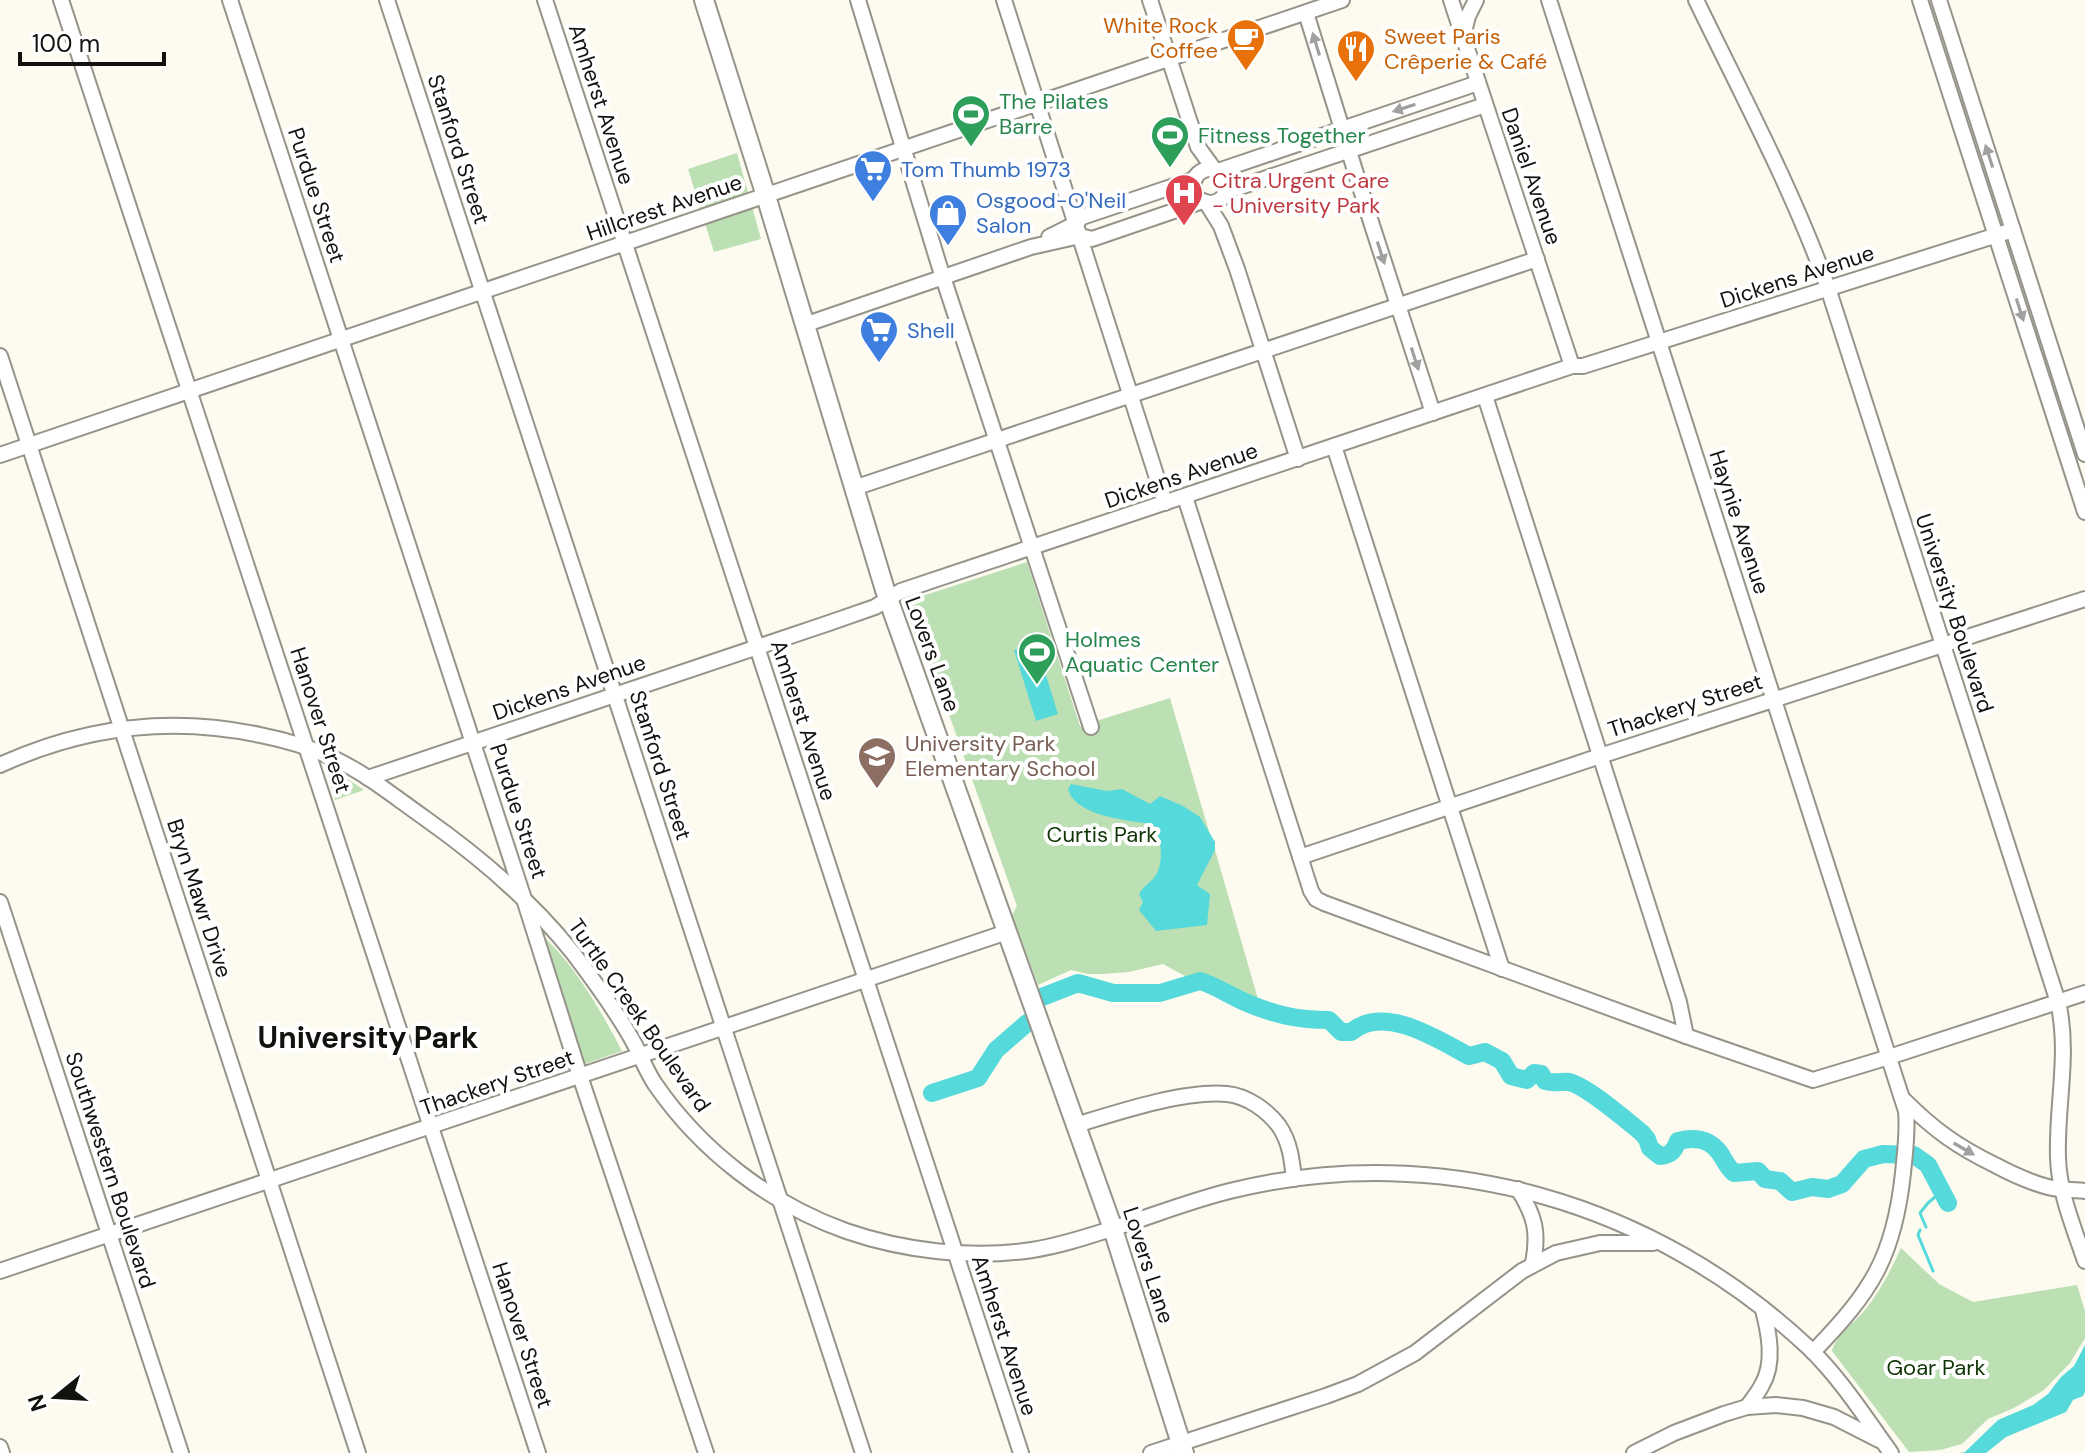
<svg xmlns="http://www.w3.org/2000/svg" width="2085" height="1453" font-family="'DM Sans',sans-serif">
<rect width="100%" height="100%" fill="#fdfaf0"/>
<g fill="#bce0b3">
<polygon points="737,153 761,239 714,252 688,169"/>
<polygon points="1027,562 1080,726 1170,698 1210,835 1215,842 1215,850 1262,1013 1204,990 1185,976 1163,964 1129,972 1103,974 1087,974 1071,970 1038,985 1012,915 1017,906 924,644 918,645 904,602"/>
<polygon points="326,769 346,778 364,790 335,800"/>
<path d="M540 933C575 965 600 1009 622 1051L582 1065Z"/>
<path d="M1901 1248 1939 1284 1973 1302 2077 1285 2085 1311V1338L2070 1363 2044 1390 2014 1408 1988 1419 1962 1444 1940 1450 1909 1452 1832 1351C1836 1335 1854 1323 1865 1310 1880 1291 1891 1270 1901 1248Z"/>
</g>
<g fill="#56d9da">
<polygon points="1042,641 1047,656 1041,659 1058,714 1036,721 1014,650"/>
<path d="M1071 784 1107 791 1122 789 1150 804 1160 796 1183 806 1200 817 1215 842V850L1197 885 1210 894 1207 925 1156 931 1139 910 1143 902 1139 894C1143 887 1148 884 1153 879 1165 865 1161 843 1156 827L1150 824C1126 820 1075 816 1068 789Z"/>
<polygon points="2085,1345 2085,1392 2083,1396 2073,1400 2066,1412 2006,1437 1986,1453 1960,1453 1965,1452 1998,1420 2033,1405 2048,1394 2061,1377 2074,1366"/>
</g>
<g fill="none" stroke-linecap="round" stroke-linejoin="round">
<g stroke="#56d9da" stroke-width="3">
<polyline points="1926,1227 1920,1213 1928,1203 1942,1191"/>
<polyline points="1920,1230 1918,1235 1933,1271"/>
</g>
<g stroke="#56d9da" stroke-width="18">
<path d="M1042 997 1078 983 1113 993H1160L1200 981C1216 986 1231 996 1247 1003 1276 1015 1298 1020 1329 1020L1341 1032H1351C1385 1004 1437 1039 1469 1056L1485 1052 1502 1061 1511 1076 1527 1080 1534 1073 1541 1074 1545 1081C1555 1084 1562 1081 1569 1082 1587 1086 1627 1121 1642 1133L1647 1139 1650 1148 1660 1156C1671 1155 1674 1151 1678 1141 1694 1137 1708 1138 1719 1152 1725 1160 1726 1166 1734 1173L1758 1171 1765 1179 1780 1181 1792 1192 1812 1187 1828 1189 1842 1184 1864 1159 1883 1154 1914 1155 1928 1165 1948 1203"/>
<polyline points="932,1093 978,1078 996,1050 1027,1023"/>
</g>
<defs>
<g id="minor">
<path d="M61 0C218 485 381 968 538 1453"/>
<polyline points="230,0 524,899 580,1076 706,1453"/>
<polyline points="387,0 863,1453"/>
<polyline points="545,0 1021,1453"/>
<polyline points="858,0 939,265 1091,727"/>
<polyline points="1004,0 1165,503"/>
<polyline points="1150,0 1198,147 1214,169"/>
<polyline points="1451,0 1572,366"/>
<path d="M1549 0 1906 1111C1908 1132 1905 1152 1903 1173 1894 1258 1871 1292 1813 1352"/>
<path d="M1696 0C1742 95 1792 188 1828 288L2058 1002C2070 1054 2056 1106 2058 1158 2059 1193 2074 1228 2085 1261"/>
<polyline points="1920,0 2085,512"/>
<polyline points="1939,0 2085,454"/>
<polyline points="1306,13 1371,222 1433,413"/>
<polyline points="1463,36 1468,16 1476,0"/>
<circle cx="1210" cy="186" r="17"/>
<polyline points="1218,171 1478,83"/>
<polyline points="1225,192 1485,105"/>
<polyline points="1206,202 1221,226 1237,269 1298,459"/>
<polyline points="1049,237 1075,224 1082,217 1195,179"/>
<polyline points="804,325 1031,247 1080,236 1092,239 1203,201"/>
<polyline points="0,356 358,1453"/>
<polyline points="1485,396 1679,1002 1686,1036"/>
<polyline points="1334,446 1502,969"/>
<polyline points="0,455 1342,0"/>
<polyline points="854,488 1537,259"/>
<polyline points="1185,497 1311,891 1316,899 1324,903 1686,1036 1813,1080 1889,1057 2085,993"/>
<path d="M0 765C83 727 171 716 260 735 285 740 310 747 333 758 367 774 396 798 426 819 481 858 531 900 573 953 595 982 618 1013 635 1045 642 1059 647 1072 655 1084 701 1151 770 1204 846 1231 904 1251 972 1259 1032 1250 1058 1246 1083 1238 1108 1230 1150 1217 1191 1200 1234 1190 1441 1140 1655 1203 1809 1348 1841 1379 1865 1417 1891 1453"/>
<polyline points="368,778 829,623 875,607 901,591 1572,366 1583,366 2013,230"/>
<polyline points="1300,857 1600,756 2085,599"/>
<polyline points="0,902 181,1453"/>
<path d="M1904 1100C1934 1130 1958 1147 1995 1165 2012 1174 2029 1182 2048 1187 2060 1190 2073 1190 2085 1191"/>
<path d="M1076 1125C1118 1112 1185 1090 1227 1094 1247 1096 1267 1110 1279 1126 1290 1142 1292 1160 1294 1179"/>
<path d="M1518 1189C1535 1216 1539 1232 1533 1263"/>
<polyline points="0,1271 1007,932"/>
<path d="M1747 1407C1752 1400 1758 1393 1762 1385 1775 1363 1769 1333 1763 1310"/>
<polyline points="0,1447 2,1453"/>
<polyline points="1151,1453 1326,1396 1358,1384 1415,1353 1522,1271 1556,1253 1600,1243 1653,1243"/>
<polyline points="1634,1453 1674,1433 1724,1414 1747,1407 1776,1405 1803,1408 1834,1417 1879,1440"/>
</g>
<polyline id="major" points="704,0 766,196 885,590 1113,1229 1184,1453"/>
</defs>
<use href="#minor" stroke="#96938a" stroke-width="18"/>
<use href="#major" stroke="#96938a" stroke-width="22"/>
<use href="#minor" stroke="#fff" stroke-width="14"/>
<use href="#major" stroke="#fff" stroke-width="18"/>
</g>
<defs><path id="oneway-solid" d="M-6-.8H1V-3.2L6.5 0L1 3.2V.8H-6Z" transform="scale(2)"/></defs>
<g fill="#a0a09f">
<use href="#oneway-solid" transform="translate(1316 44) rotate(-107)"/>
<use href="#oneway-solid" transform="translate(1404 108) rotate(162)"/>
<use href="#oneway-solid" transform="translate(1989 156) rotate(-108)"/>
<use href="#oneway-solid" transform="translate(1381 253) rotate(72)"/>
<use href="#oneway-solid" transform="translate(2020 310) rotate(72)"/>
<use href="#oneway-solid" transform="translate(1415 359) rotate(72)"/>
<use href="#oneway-solid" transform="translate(1964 1149) rotate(30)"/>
</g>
<defs>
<symbol id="cafe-pin" viewBox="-11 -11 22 30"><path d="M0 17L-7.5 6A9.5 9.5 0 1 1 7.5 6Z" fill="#e8710a" stroke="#fff"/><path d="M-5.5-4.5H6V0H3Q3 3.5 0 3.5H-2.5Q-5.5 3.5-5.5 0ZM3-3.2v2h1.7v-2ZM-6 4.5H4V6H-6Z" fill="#fff"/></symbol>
<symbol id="restaurant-pin" viewBox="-11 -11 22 30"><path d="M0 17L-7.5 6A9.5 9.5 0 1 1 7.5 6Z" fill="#e8710a" stroke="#fff"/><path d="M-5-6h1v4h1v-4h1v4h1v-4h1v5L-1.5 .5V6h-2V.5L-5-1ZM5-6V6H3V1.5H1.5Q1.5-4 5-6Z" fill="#fff"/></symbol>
<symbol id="stadium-pin" viewBox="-11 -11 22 30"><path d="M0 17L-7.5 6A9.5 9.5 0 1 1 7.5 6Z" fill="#2e9e5b" stroke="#fff"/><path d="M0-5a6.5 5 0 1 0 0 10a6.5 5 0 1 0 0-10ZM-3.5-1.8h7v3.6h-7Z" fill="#fff"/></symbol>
<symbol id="supermarket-pin" viewBox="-11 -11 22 30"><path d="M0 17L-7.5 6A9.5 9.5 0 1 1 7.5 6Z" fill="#3f7fe0" stroke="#fff"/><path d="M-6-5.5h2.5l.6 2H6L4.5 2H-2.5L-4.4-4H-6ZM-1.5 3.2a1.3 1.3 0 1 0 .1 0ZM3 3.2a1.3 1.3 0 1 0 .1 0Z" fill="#fff"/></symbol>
<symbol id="hospital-pin" viewBox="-11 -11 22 30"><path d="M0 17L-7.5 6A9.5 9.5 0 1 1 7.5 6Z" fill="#e0444e" stroke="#fff"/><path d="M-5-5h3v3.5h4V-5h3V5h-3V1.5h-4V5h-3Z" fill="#fff"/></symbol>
<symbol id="shop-pin" viewBox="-11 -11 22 30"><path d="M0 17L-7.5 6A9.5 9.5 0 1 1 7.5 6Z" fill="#3f7fe0" stroke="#fff"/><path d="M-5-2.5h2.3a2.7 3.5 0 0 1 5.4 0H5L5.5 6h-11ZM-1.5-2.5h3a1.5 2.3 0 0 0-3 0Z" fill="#fff"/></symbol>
<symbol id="school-pin" viewBox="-11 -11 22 30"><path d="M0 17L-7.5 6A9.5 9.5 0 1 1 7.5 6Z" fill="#8d6e63" stroke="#fff"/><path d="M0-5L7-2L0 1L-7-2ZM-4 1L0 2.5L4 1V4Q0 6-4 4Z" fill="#fff"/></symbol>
</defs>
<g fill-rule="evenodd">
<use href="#cafe-pin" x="1224" y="16" width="44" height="60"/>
<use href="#restaurant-pin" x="1334" y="27" width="44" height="60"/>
<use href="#stadium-pin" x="949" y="92" width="44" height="60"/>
<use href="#stadium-pin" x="1148" y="113" width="44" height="60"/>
<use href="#supermarket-pin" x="851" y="147" width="44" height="60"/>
<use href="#hospital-pin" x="1162" y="171" width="44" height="60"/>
<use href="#shop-pin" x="926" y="191" width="44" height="60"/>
<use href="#supermarket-pin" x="857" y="308" width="44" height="60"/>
<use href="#stadium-pin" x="1015" y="630" width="44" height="60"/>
<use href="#school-pin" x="855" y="734" width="44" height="60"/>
</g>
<g text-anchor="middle" stroke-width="8" stroke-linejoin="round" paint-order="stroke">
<g font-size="22" fill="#c56008" stroke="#fff" text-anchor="end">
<text x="1218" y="33">White Rock<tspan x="1218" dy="25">Coffee</tspan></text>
<text x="1384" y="44" text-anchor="start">Sweet Paris<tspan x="1384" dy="25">Crêperie &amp; Café</tspan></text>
</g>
<g font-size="22" fill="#27864d" stroke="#fff" text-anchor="start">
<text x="999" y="109">The Pilates<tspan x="999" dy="25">Barre</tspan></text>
<text x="1198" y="143">Fitness Together</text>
<text x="1065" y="647">Holmes<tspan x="1065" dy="25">Aquatic Center</tspan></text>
</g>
<g font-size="22" fill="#12110e" stroke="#fff">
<text transform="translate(602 104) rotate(72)" y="8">Amherst Avenue</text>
<text transform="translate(459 149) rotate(72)" y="8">Stanford Street</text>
<text transform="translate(1532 176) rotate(71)" y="8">Daniel Avenue</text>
<text transform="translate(317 195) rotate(72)" y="8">Purdue Street</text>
<text transform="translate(664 207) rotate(-19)" y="8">Hillcrest Avenue</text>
<text transform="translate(1797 276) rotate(-18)" y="8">Dickens Avenue</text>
<text transform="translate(1181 475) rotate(-19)" y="8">Dickens Avenue</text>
<text transform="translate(1740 522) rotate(72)" y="8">Haynie Avenue</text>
<text transform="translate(1955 613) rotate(72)" y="8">University Boulevard</text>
<text transform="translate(933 654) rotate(70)" y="8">Lovers Lane</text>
<text transform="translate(569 687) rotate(-19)" y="8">Dickens Avenue</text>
<text transform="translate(1685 705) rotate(-18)" y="8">Thackery Street</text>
<text transform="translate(321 720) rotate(72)" y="8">Hanover Street</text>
<text transform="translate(804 720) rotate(72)" y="8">Amherst Avenue</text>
<text transform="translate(661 765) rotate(72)" y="8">Stanford Street</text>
<text transform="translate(519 811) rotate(72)" y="8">Purdue Street</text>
<text transform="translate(200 898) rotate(72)" y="8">Bryn Mawr Drive</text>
<text transform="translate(640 1015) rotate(55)" y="8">Turtle Creek Boulevard</text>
<text transform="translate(497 1082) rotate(-19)" y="8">Thackery Street</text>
<text transform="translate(111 1170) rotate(72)" y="8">Southwestern Boulevard</text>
<text transform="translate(1149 1265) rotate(72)" y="8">Lovers Lane</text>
<text transform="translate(523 1335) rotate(72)" y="8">Hanover Street</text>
<text transform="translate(1005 1335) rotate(72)" y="8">Amherst Avenue</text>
</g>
<g font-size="22" fill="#366cbe" stroke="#fff" text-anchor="start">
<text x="901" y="177">Tom Thumb 1973</text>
<text x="976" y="208">Osgood-O'Neil<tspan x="976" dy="25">Salon</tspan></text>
<text x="907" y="338">Shell</text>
</g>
<g font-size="22" fill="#be3a42" stroke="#fff" text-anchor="start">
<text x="1212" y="188">Citra Urgent Care<tspan x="1212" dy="25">- University Park</tspan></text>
</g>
<g font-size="22" fill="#785e54" stroke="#fff" text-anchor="start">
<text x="905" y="751">University Park<tspan x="905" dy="25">Elementary School</tspan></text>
</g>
<g font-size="22" fill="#0f3505" stroke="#fff">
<text x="1102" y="842">Curtis Park</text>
<text x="1936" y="1375">Goar Park</text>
</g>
<g font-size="30" font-weight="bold" fill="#12110e" stroke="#fff">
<text x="368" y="1048">University Park</text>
</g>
</g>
<g transform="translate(56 1397) rotate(252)" stroke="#ffffff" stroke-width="6" paint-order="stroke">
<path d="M0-6L14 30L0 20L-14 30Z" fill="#12110e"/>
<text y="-12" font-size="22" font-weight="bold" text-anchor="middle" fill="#12110e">N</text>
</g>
<path d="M20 52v12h144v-12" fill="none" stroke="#12110e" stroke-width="4"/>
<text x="32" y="52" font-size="24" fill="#12110e" stroke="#ffffff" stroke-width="6" paint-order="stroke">100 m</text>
</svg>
